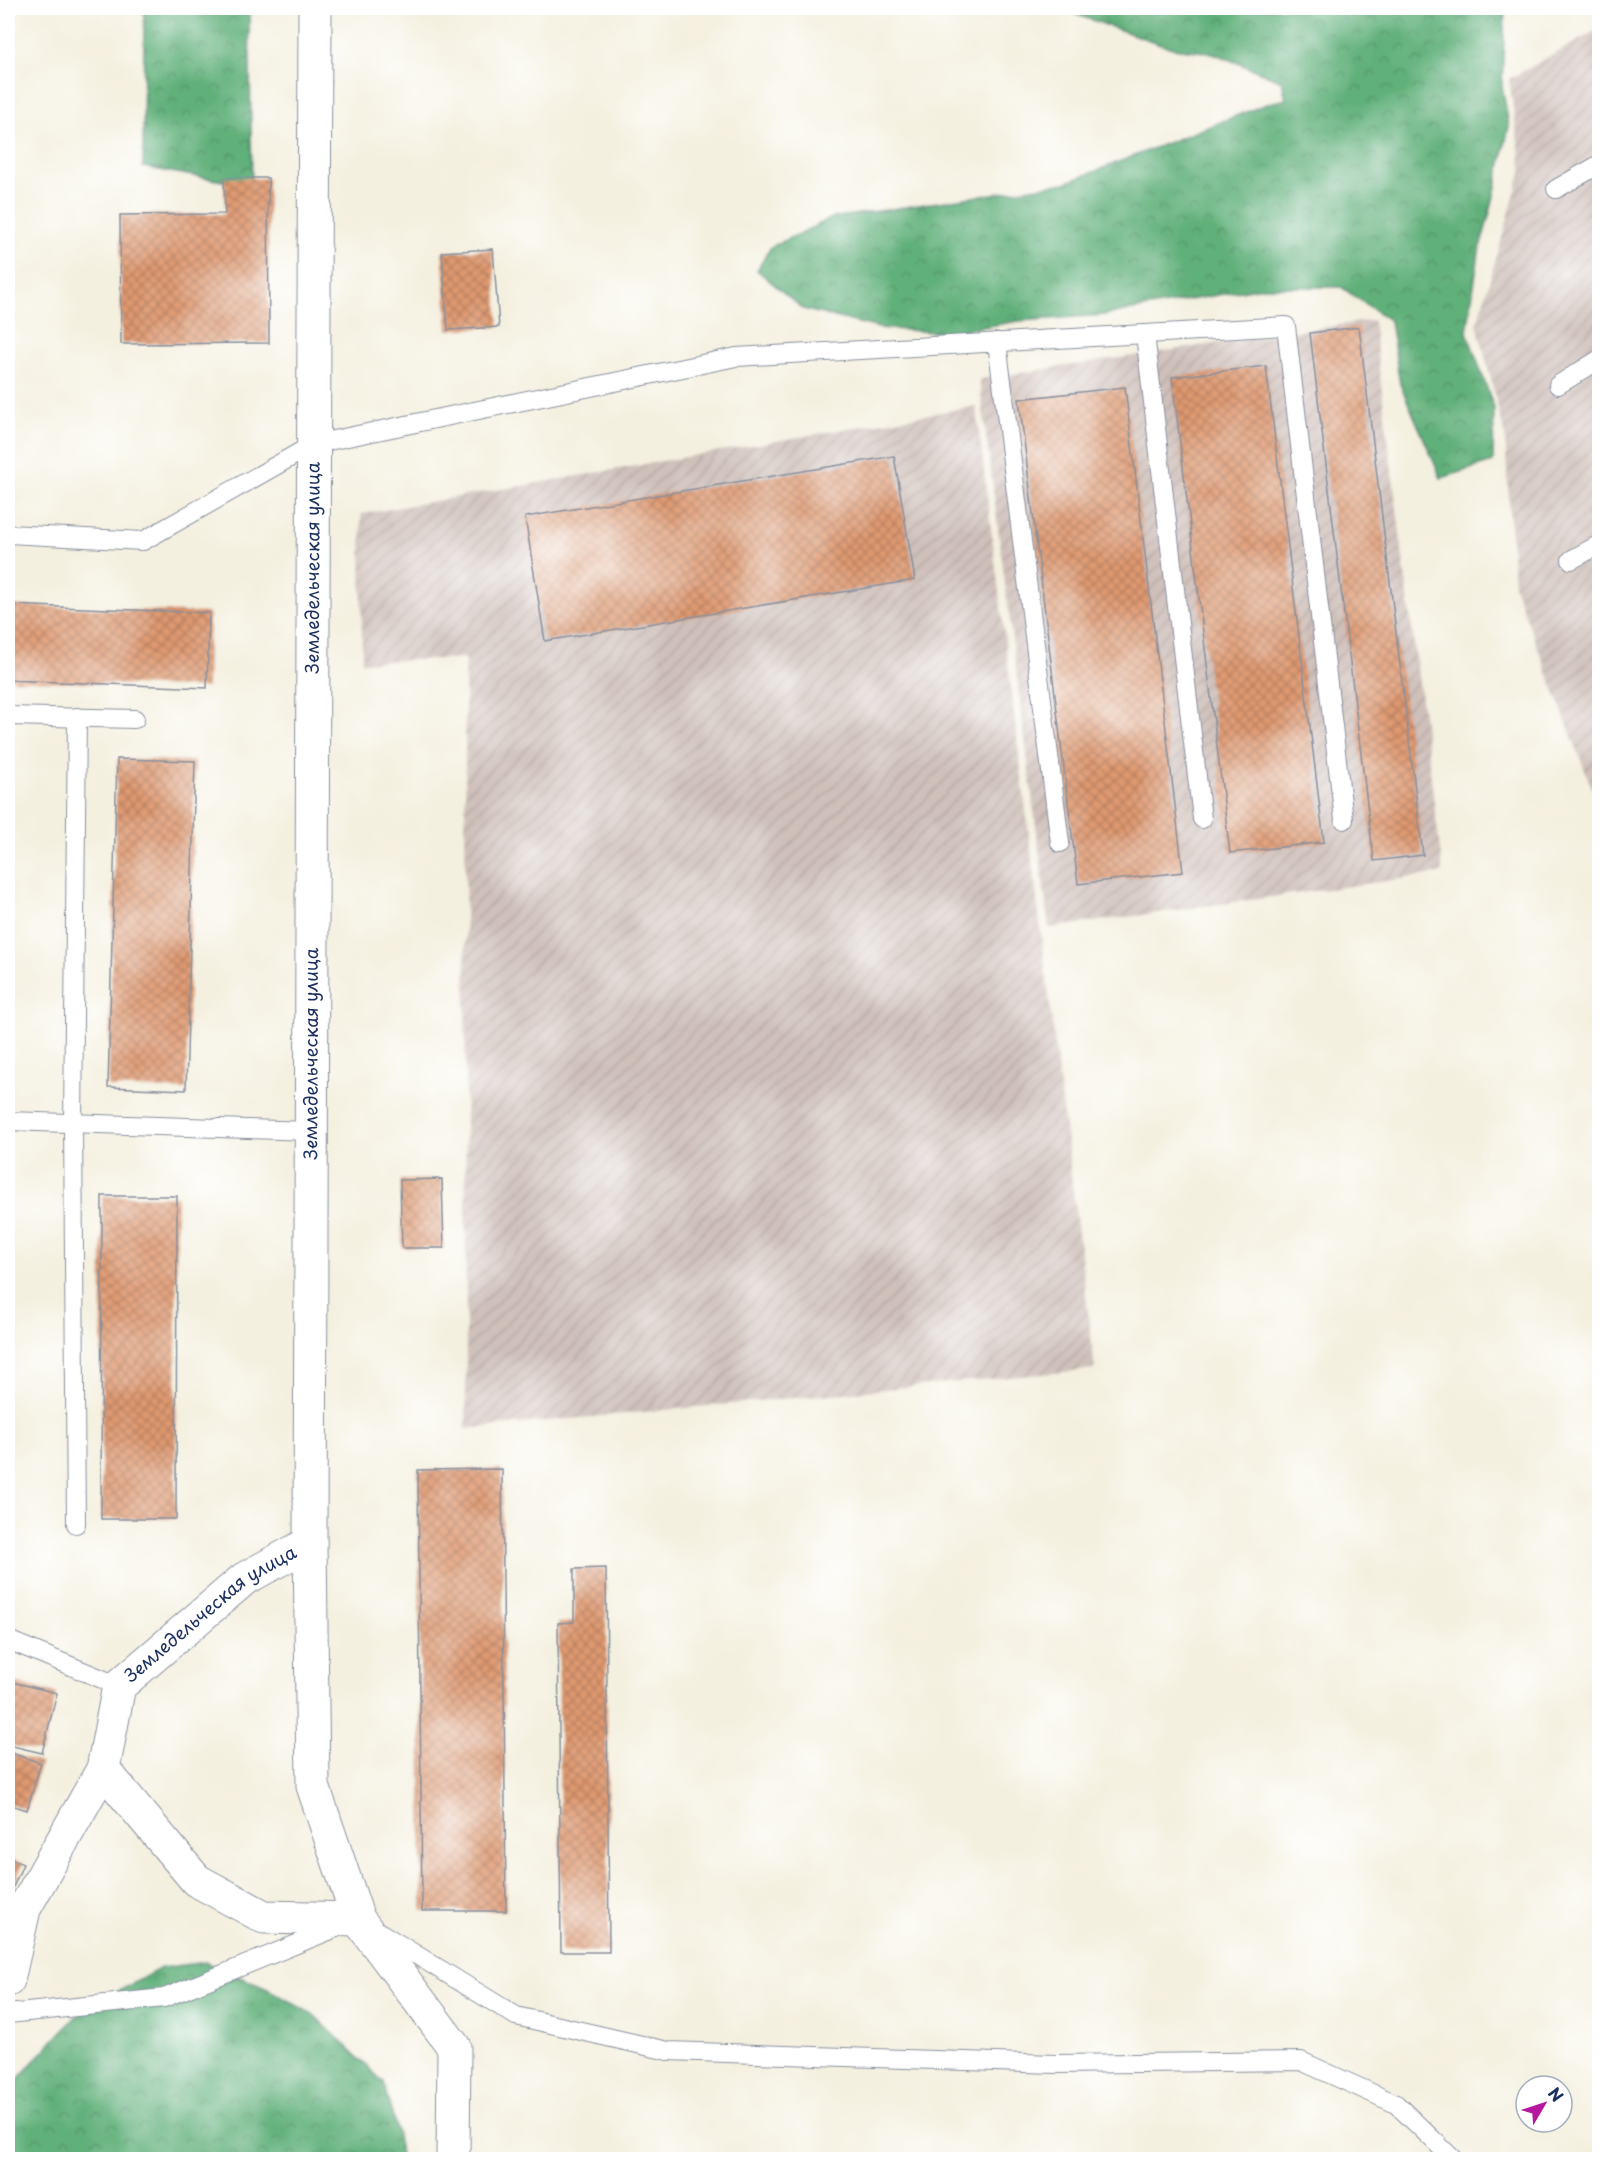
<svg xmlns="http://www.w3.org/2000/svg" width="1607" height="2167" font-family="'Playpen Sans',sans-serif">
<defs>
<pattern id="industrial-furrows" width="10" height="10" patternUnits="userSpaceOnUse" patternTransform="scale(1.5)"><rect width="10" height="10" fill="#cfc0ba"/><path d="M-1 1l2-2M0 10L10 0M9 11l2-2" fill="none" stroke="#b1a5a2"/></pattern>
<pattern id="forest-crowns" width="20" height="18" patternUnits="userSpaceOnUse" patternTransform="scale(1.5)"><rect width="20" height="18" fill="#61b07a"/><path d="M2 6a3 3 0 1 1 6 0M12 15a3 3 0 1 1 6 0" fill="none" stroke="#4f9067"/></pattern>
<pattern id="building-cross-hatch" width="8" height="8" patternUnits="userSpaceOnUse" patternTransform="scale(1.5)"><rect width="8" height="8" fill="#df9970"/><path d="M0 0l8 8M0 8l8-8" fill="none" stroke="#b47d5f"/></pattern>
</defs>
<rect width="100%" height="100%" fill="#fff"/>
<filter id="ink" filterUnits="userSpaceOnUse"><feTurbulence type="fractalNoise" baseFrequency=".0167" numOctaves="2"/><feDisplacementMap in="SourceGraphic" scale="12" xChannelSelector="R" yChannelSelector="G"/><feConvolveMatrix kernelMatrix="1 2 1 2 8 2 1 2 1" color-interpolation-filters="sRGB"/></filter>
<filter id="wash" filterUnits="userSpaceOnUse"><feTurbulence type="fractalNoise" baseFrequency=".008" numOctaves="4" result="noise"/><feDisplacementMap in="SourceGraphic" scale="24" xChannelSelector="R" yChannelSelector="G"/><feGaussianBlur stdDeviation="1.35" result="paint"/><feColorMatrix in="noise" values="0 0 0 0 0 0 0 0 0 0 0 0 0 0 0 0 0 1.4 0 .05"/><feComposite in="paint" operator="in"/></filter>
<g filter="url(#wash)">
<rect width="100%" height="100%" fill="#f4f0df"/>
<g fill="url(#industrial-furrows)">
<polygon points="1599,29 1599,807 1514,586 1505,436 1477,324 1522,169 1509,79"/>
<polygon points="1373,320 1443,873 1049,928 979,379"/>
<polygon points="976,406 1095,1369 466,1429 465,658 362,662 361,514"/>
</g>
<g fill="url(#forest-crowns)" stroke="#3e706c" stroke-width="1.5">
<polygon points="144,8 249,8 252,186 143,167"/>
<polygon points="1072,8 1505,8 1502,86 1509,126 1492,205 1479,252 1467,332 1494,408 1493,462 1441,478 1400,384 1390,321 1341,287 1263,287 1104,315 1019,321 946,333 879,328 803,309 757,270 771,247 832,218 1065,183 1269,103 1286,99 1282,81 1213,53 1172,48 1074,14"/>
<polygon points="205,1962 268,1989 314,2015 383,2082 396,2129 401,2159 8,2160 8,2097 15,2082 79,2013 161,1968"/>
</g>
<g id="blocks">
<g fill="url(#building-cross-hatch)">
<polygon points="224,178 268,178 269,343 121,344 120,215 225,214"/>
<polygon points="493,249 499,327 448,330 442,252"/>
<polygon points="1359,327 1423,855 1374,861 1310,333"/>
<polygon points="1266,366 1324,842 1230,853 1172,377"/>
<polygon points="1125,387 1183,872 1078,884 1019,399"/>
<polygon points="894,456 915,580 545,641 525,517"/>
<polygon points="8,605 209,613 207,688 8,680"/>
<polygon points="117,759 195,761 186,1090 108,1087"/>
<polygon points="442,1179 444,1248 402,1248 400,1180"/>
<polygon points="102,1196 177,1196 176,1519 101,1519"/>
<polygon points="502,1469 506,1911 422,1911 418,1470"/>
<polygon points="606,1568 609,1952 561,1952 558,1623 574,1622 574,1569"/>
<polygon points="8,1681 57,1693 42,1753 8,1745"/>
<polygon points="8,1752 41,1763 27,1810 8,1804"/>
<polygon points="8,1857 23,1864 8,1899"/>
</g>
</g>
</g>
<g filter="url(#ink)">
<use href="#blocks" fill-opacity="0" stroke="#88909e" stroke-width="1.5"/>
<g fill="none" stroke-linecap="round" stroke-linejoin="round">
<defs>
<g id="service">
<polyline points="1556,189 1600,164"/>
<polyline points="1145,334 1202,819"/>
<polyline points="997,342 1060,843"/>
<polyline points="1558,385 1600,359"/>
<polyline points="8,534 143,541 314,444 736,357 1286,326 1344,820"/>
<polyline points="1571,560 1600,544"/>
<polyline points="8,716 135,719"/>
<polyline points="8,1121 311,1131"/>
<polyline points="76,1524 73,1123 77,717"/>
<polyline points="8,1640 119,1686"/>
<polyline points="376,1930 516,2016 668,2051 1056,2064 1301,2061 1396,2104 1454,2160"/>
<polyline points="8,2014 164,1998 341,1926"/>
</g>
<g id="minor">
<polyline points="310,1543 313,1786 358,1919 454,2047 453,2160"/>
<polyline points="103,1769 196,1880 264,1917 358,1919"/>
<path id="s1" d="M8 1980 24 1909 103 1769 119 1686 244 1579 310 1543 315 8"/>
</g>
</defs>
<use href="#service" stroke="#88909e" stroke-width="20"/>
<use href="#minor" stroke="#88909e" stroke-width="35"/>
<use href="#service" stroke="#fff" stroke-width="18"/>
<use href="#minor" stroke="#fff" stroke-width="33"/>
</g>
</g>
<g text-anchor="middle" stroke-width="6" stroke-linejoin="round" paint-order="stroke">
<g font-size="18" fill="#1b2f5e" stroke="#fff">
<text dy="6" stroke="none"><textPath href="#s1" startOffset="1533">Земледельческая улица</textPath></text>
<text dy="6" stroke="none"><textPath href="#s1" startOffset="1047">Земледельческая улица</textPath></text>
<text dy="6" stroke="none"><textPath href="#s1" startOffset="435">Земледельческая улица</textPath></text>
</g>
</g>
<rect width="1607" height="2167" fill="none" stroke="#fff" stroke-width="30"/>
<g transform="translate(1544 2104) rotate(51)"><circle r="28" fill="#ffffff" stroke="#a4acbf" stroke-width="1.5"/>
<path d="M0-4.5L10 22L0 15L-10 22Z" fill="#b5179e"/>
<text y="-9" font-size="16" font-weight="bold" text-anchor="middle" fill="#1b2f5e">N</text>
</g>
</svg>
